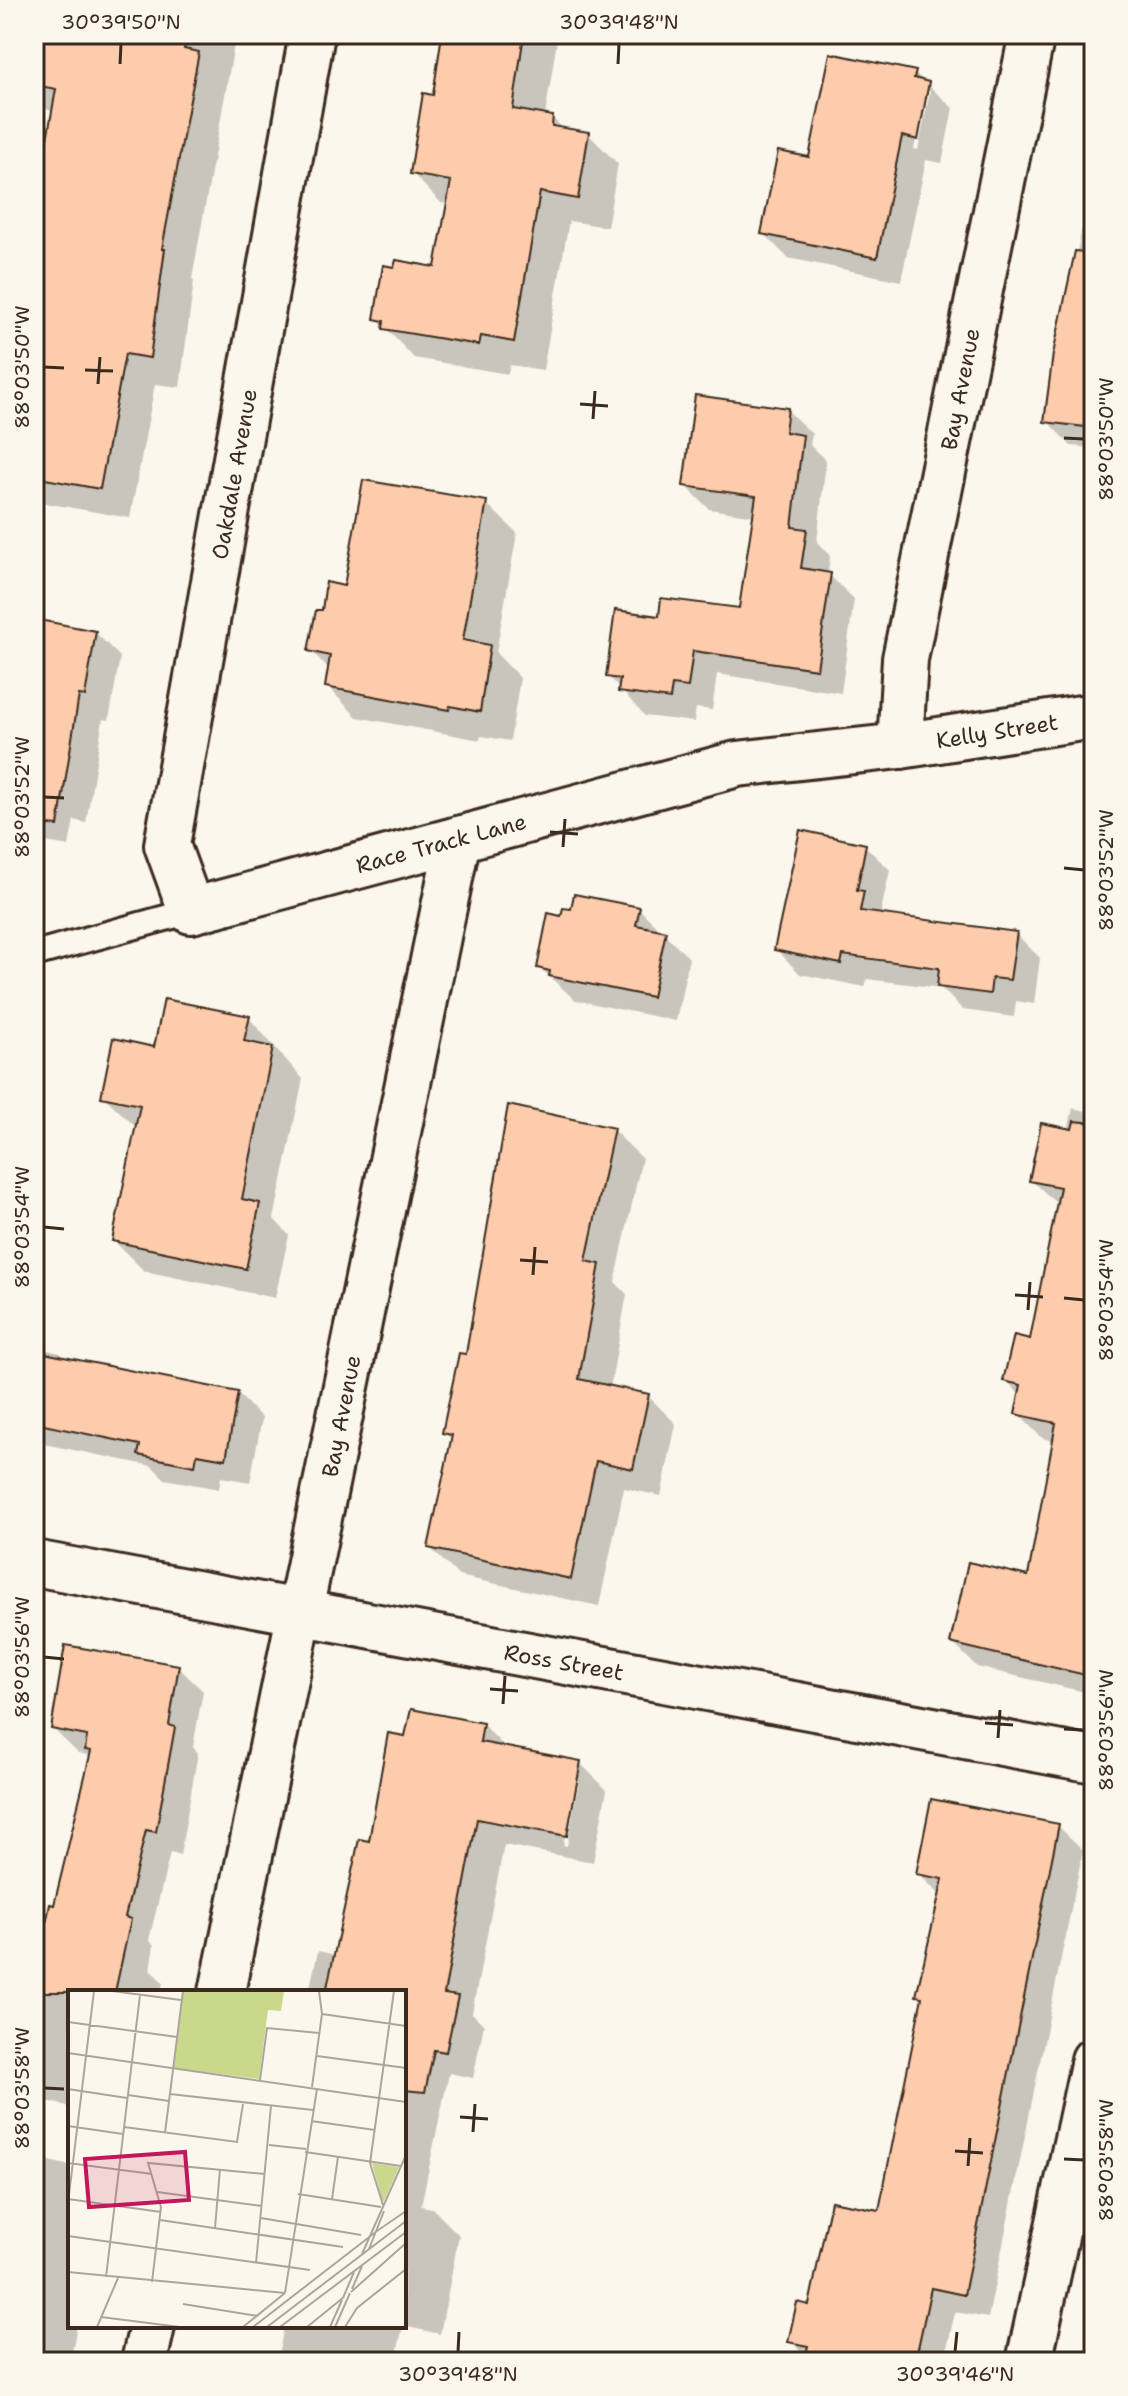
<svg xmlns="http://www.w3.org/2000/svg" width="1128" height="2396" font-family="'Shantell Sans',sans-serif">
<rect width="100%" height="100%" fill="#fbf7ec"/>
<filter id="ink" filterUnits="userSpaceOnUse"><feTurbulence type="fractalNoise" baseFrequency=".0125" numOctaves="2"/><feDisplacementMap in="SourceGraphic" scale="16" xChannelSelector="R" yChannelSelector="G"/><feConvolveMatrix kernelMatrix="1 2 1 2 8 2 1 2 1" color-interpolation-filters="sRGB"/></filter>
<g filter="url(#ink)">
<g fill="#0003" fill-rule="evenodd">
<polygon points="34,34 236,34 192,279 194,281 180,387 155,384 130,518 34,501 34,213 54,112 34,104"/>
<polygon points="444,34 558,34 545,116 552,118 565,130 588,134 618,164 607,227 569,221 543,370 510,365 508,374 414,358 376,318 437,270 449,204 441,203 412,173 435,97"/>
<path d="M915 73 953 108 942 163 926 160 901 281 788 258 763 233 810 160ZM926 91H930L918 150 914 149Z"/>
<polygon points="1084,219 1094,221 1094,448 1071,446 1047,421 1055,354"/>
<polygon points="787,410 812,434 810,445 826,461 817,542 830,556 828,574 854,599 841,693 717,674 712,710 696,708 694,722 645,716 608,676 661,618 741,611 755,516 709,509 685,485"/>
<polygon points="486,503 517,533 496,653 520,678 510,741 481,736 480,740 357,717 327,686 330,670 310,650 324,612 346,588"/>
<polygon points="34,621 95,632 120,657 109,720 103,719 86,823 74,820 69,846 34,840"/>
<polygon points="865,846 890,870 881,911 887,917 1016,934 1040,958 1034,1004 1016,1001 1014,1017 963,1010 941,988 867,979 865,987 800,974 776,949"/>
<polygon points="639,909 689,958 676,1021 575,1000 539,967 562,919"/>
<polygon points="249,1018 303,1079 274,1219 289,1235 275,1298 144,1271 114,1241 137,1128 103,1096 156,1049"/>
<polygon points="1073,1108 1094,1113 1094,1694 977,1667 952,1642 1030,1579 1054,1441 1042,1438 1018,1414 1021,1396 1006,1380 1031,1341 1059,1205 1031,1180 1068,1131"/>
<polygon points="613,1130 642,1158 615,1282 627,1294 610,1388 648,1396 676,1424 661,1496 624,1488 599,1606 459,1576 430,1548 453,1441 444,1432 468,1357"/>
<polygon points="34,1347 60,1353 68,1360 238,1394 262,1418 250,1482 221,1477 219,1489 165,1479 152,1466 34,1442"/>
<polygon points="178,1667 203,1691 193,1747 198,1753 180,1855 170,1853 149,1940 154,1945 150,1970 163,1982 161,1992 70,1992 70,2107 34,2098 34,1918 49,1921 56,1907 92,1756 78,1753 53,1729"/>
<path d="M482 1724 507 1749 580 1763 607 1790 593 1862 504 1845 472 2013 484 2025 473 2078 449 2073 421 2206 432 2208 459 2235 440 2334 403 2326 395 2362H277L284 2326H404V1992H309L318 1951 336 1955 407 1739ZM575 1781H579L567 1846 563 1845Z"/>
<polygon points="1058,1826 1083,1850 988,2318 955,2312 944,2362 807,2362 807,2358 791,2341 810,2307 880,2213 923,2001 918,1995 941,1896 918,1873"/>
<polygon points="34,2157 70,2166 70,2326 77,2326 70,2362 34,2362"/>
</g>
<g fill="#fdccac" stroke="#3b2a1e" stroke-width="2">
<polygon points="34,34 187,34 184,49 199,52 162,249 165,249 150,358 125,354 100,489 34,477 34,212 56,89 34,85"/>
<polygon points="442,34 524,34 513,109 553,116 552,126 589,132 578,199 540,192 514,342 481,336 479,345 383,329 384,321 374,319 383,265 394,267 396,260 435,267 451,181 410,174 423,93 433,95"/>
<polygon points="830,53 916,71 914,78 929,82 918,140 902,136 877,258 761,234 778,151 809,157"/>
<polygon points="1075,251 1094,253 1094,428 1044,422 1053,354"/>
<polygon points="695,395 788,408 785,432 803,435 792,527 807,529 801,568 831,573 817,669 693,651 688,687 672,685 670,699 618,692 620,679 606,677 615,610 659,616 661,598 739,608 756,496 683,486"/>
<polygon points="363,480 487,501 463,640 490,645 480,712 450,706 449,710 325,687 330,656 308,651 316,610 322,610 326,582 344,586"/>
<polygon points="34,619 96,631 85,696 79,695 58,826 34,824"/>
<polygon points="800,830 866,844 857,890 864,891 860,911 1017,932 1010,980 992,978 990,994 937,987 939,968 843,955 841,964 774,950"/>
<polygon points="574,894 640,907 636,925 666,931 652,997 549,976 550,971 537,968 548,913 561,916 563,908 571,909"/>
<polygon points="164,999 250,1016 244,1041 273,1047 242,1199 260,1203 246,1269 112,1241 140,1105 101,1097 113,1038 154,1047"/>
<polygon points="508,1105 614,1128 586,1261 600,1264 579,1379 649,1394 633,1469 596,1461 571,1579 428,1548 452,1435 442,1433 459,1353 466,1354"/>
<polygon points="1074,1121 1094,1123 1094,1677 950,1643 968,1562 1028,1576 1056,1423 1015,1414 1021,1385 1003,1381 1014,1335 1030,1339 1060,1187 1029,1181 1041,1123 1072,1129"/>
<polygon points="34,1351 238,1392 226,1459 197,1454 195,1466 138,1455 140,1445 34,1423"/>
<polygon points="65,1645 179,1665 169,1725 175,1727 156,1832 146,1830 125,1917 131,1919 115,1992 34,1992 34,1921 46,1924 50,1904 54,1905 91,1751 85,1750 87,1736 51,1729"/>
<polygon points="411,1709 483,1723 480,1742 581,1761 567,1836 477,1819 444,1994 458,1996 446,2052 434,2050 425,2092 404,2090 404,1992 326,1992 359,1839 369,1841 388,1733 405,1736"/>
<polygon points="931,1799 1059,1824 964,2295 931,2288 915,2362 804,2362 808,2346 788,2342 797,2302 809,2305 831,2201 879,2210 922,1997 916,1996 943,1879 916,1874"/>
</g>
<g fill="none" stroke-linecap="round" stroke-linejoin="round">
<defs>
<polyline id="service" points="34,954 191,911"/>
<g id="minor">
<polyline points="312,34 167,845 191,911 737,764 900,746 1094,716"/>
<polyline points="900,746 905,659 1032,34"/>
<polyline points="34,1563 1094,1760"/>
<polyline points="222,1992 458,839"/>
<polyline points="144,2362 152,2326"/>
<polyline points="1029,2362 1094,2060"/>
</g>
</defs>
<use href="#service" stroke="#3b2a1e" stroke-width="30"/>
<use href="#minor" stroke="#3b2a1e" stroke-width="50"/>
<use href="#service" stroke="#fbf7ec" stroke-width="24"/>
<use href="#minor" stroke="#fbf7ec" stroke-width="44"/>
</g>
</g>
<path fill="none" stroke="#3b2a1e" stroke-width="3" d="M120 64 121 44M618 64 619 44M44 367 64 368M85 370 113 371M98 384 100 357M580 404 608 406M593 419 595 391M1064 438 1084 439M44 797 64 798M550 832 578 834M563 847 565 819M1064 868 1084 870M44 1227 64 1229M520 1260 548 1262M533 1275 535 1247M1015 1295 1043 1297M1064 1298 1084 1300M1028 1310 1030 1282M44 1657 64 1659M490 1689 518 1691M503 1704 505 1676M985 1723 1013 1725M1064 1729 1084 1730M998 1738 1000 1710M44 2088 64 2089M460 2117 488 2119M473 2132 475 2104M955 2151 983 2153M1064 2159 1084 2160M968 2166 970 2138M458 2352 459 2332M955 2352 957 2332"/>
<g text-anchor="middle" stroke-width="7" stroke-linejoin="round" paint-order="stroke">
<g font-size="22" fill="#3b2a1e" stroke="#fbf7ec">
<text transform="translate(960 389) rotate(-79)" y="8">Bay Avenue</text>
<text transform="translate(234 474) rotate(-80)" y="8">Oakdale Avenue</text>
<text transform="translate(997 731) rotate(-9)" y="8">Kelly Street</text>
<text transform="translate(441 843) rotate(-15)" y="8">Race Track Lane</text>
<text transform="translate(341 1416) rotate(-79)" y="8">Bay Avenue</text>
<text transform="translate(564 1662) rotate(10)" y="8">Ross Street</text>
</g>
</g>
<g transform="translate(68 1990)">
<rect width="338" height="338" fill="#fbf7ec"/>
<path d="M115 1H216L213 21 200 20 191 89 105 78ZM304 173 331 177 316 211H314Z" fill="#cad88b"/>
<path fill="none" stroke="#aea59a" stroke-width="2" d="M44 1 113 10M254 24 338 36M0 32 109 47M0 63 338 112M249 66 338 78M192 90 199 38 251 43M244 97 254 24 251 1M0 99 59 108M102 104 245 120M60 105 101 111M243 131 307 140M0 136 55 144M56 137 169 152 175 114M97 143 115 1M201 155 238 159M237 162 333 176M0 173 84 184M89 202 194 216M230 204 313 217M0 209 93 222M264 209 270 167M0 213 26 1M315 215 302 173 326 1M193 228 293 245M92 230 275 257M147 238 152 179M309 241 338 221M0 246 242 280M301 259 316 221M294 264 338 165M188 273 203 116M0 282 217 303M38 287 72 5M84 292 93 217 80 173 197 184M284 299 294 276M283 302 338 253M217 303 249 99M275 308 286 282M115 314 190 326M33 327 112 337M29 337 50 288M175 337 217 303M185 337 309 241M199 337 338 231M212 337 338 242M239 337 276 307M262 337 274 310M267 337 282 303M277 337 289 318 338 279"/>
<path fill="#c2185b" fill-opacity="0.15" stroke="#c2185b" stroke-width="4" d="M117 162 121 210 21 217 17 169Z"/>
<rect width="338" height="338" fill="none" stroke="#3b2a1e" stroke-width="4"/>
</g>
<rect width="1128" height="2396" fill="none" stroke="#fbf7ec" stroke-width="88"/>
<rect x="44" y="44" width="1040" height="2308" fill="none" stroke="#3b2a1e" stroke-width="3"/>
<g font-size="20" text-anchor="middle" fill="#3b2a1e">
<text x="121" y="29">30°39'50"N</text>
<text x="619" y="29">30°39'48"N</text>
<text transform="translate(22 367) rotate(-90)" y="7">88°03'50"W</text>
<text transform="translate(1106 439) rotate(-90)" y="7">88°03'50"W</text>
<text transform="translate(22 797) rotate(-90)" y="7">88°03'52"W</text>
<text transform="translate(1106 870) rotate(-90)" y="7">88°03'52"W</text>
<text transform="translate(22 1227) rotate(-90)" y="7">88°03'54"W</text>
<text transform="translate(1106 1300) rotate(-90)" y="7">88°03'54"W</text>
<text transform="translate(22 1657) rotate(-90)" y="7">88°03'56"W</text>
<text transform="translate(1106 1730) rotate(-90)" y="7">88°03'56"W</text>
<text transform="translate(22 2088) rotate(-90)" y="7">88°03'58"W</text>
<text transform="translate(1106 2160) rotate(-90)" y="7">88°03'58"W</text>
<text x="458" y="2381">30°39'48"N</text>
<text x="955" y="2381">30°39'46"N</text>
</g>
</svg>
